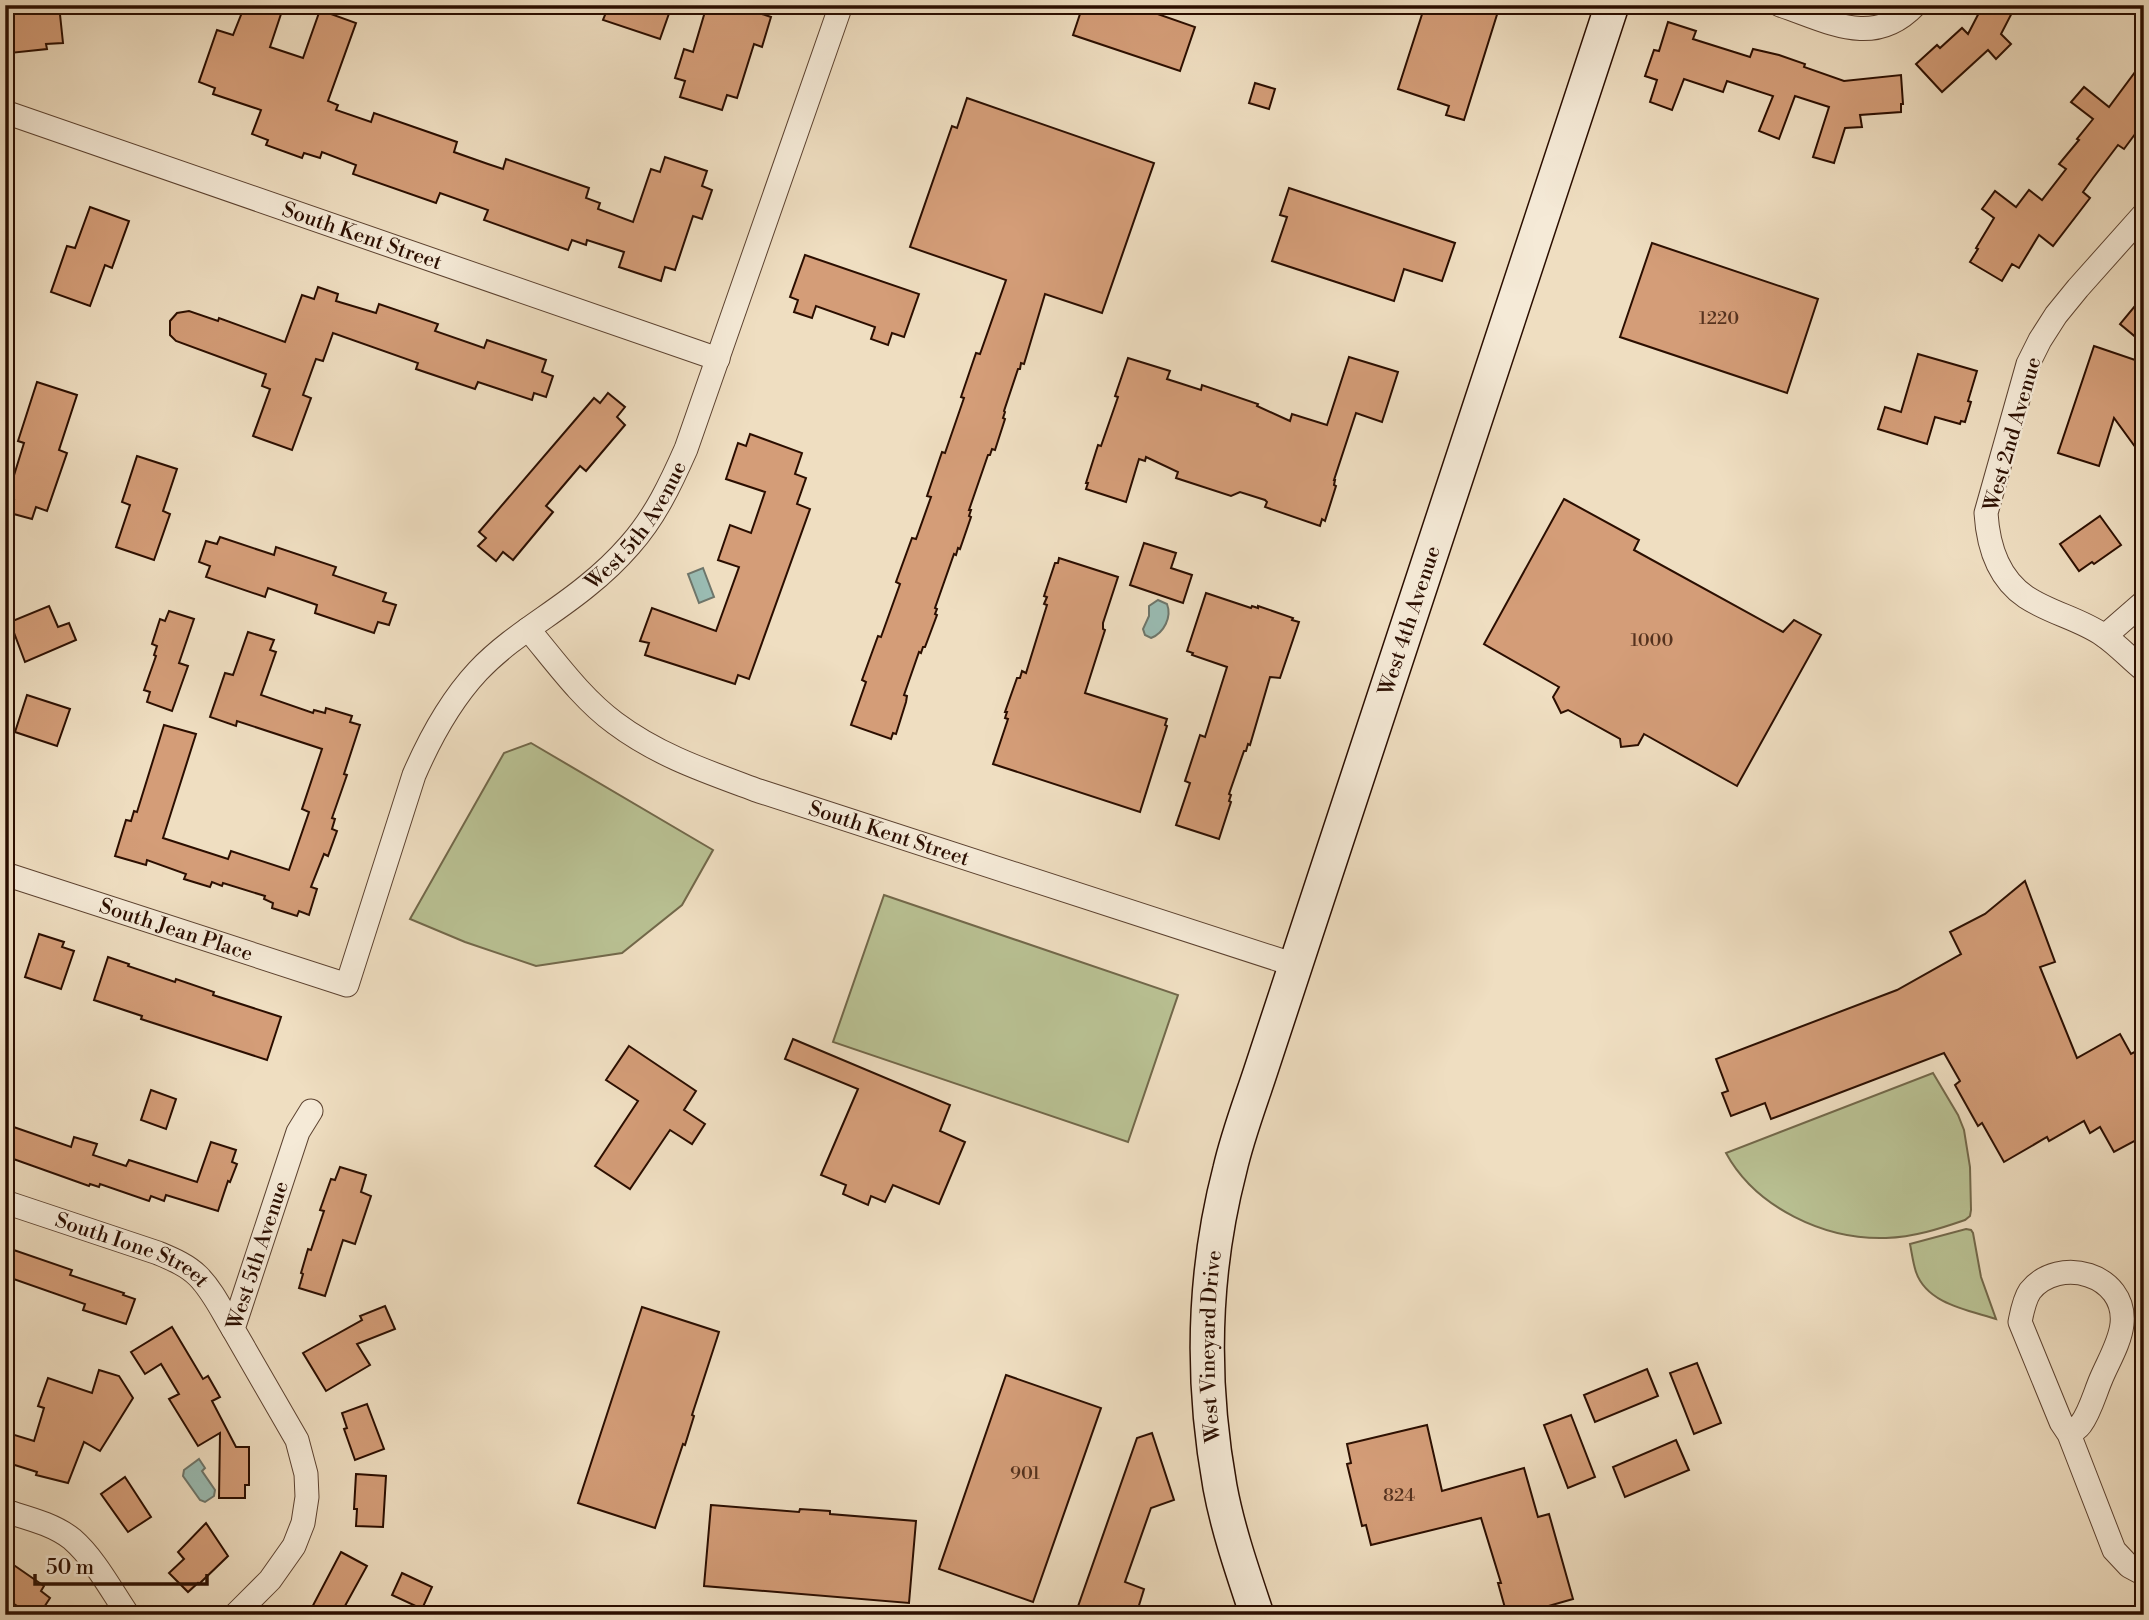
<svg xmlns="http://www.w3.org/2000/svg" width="2149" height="1620" font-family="'Libre Bodoni',serif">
<rect width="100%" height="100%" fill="#efdec1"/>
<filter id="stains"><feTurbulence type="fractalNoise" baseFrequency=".00286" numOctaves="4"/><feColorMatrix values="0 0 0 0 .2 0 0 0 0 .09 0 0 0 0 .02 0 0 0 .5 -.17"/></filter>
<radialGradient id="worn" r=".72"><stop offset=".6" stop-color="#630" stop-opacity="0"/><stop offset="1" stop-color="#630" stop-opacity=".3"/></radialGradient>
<g fill="#b9c193" stroke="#72684a" stroke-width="2">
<polygon points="531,743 713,850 682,905 622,953 536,966 465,942 410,919 504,753"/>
<polygon points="884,895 1178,995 1128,1142 833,1042"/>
<path d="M1933 1073 1958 1115 1964 1130 1970 1167 1971 1210 1970 1216 1965 1220C1939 1229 1914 1237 1886 1238 1825 1240 1756 1208 1726 1153Z"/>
<path d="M1966 1229 1971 1230 1973 1233 1981 1277 1996 1319C1968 1310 1927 1304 1916 1272 1913 1263 1912 1254 1910 1244Z"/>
</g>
<g fill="#9abcb3" stroke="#6e766b" stroke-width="2">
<polygon points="703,568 714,597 699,603 688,574"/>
<path d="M1158 600 1167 604C1172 617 1164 633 1151 638L1145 635 1143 629 1149 616V606Z"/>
<polygon points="199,1459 205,1468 202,1471 215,1490 214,1496 205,1502 200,1500 183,1476 184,1470"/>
</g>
<g fill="#d49d78" stroke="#2b0e00" stroke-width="2">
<polygon points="5,5 59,5 63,43 46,44 47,49 10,53 9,48 5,48"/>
<polygon points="245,5 284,5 270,47 303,58 320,10 356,23 328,101 338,105 336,110 371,122 374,113 457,142 454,152 488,164 503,169 506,159 589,188 586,198 600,203 598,209 633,222 651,169 660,172 665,157 707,171 702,186 712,190 702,219 693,216 675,270 665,267 661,281 619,267 624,252 587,240 586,245 572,240 568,250 484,220 488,210 440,193 436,203 353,174 356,165 322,152 320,158 304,153 302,158 266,145 268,140 252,134 261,110 213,94 215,88 199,82 217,30 233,35"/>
<polygon points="609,5 672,5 660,39 603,20"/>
<polygon points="707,5 764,5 762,14 771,17 762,47 754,44 737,98 727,95 722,110 680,97 685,81 675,78 684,49 693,52"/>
<polygon points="1083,5 1132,5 1195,27 1180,71 1073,35"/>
<polygon points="1425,5 1500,5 1464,120 1446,115 1449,106 1398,89"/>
<polygon points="1983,5 2016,5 2001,34 2011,44 1996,59 1988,50 1942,92 1916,64 1937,45 1940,48 1962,28 1968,34"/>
<polygon points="1668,22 1696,31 1693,39 1750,57 1753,49 1779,55 1805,64 1804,67 1844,81 1901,75 1903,104 1901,104 1901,112 1860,115 1862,127 1845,128 1834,163 1813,157 1829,107 1795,96 1779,139 1759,131 1773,96 1727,81 1723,92 1684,79 1672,110 1650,102 1657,80 1645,76 1654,50 1659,51"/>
<polygon points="2144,60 2144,122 2124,149 2118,145 2093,178 2083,192 2090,198 2053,246 2039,235 2019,268 2012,264 2002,281 1970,262 1978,249 1976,248 1994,218 1982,209 1995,191 2016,207 2029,190 2042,200 2066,169 2059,164 2079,140 2077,139 2093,119 2071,102 2084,87 2109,107"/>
<polygon points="1255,83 1275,89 1269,109 1249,103"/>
<polygon points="967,98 1154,163 1102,313 1045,294 1024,364 1021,363 1020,369 1018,369 1004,411 1005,412 1003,418 1005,419 995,450 992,449 990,455 988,455 969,510 971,510 969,516 971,517 960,549 958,548 956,555 954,554 935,608 937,609 935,614 937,615 925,647 923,647 921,653 919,652 904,695 907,696 906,702 896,734 893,733 891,739 851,725 866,682 862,680 878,636 881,637 900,584 896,582 912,538 916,539 931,497 927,496 942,452 945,453 964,398 961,397 976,353 980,354 1006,280 910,247 952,126 957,128"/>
<polygon points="1289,188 1455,243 1442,281 1404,269 1394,301 1272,261 1287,217 1280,215"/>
<polygon points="90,207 129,221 112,268 105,265 90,306 51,292 67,246 75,248"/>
<polygon points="1652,243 1818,299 1787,393 1620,337"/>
<polygon points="805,255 919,294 904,337 892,333 888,345 871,339 875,327 816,306 812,318 794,312 798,300 790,297"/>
<polygon points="318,287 338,294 336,301 376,313 379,304 438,324 435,331 484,348 487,340 546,360 542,372 553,376 546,397 534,393 532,400 478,382 475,389 416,369 418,363 333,333 323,361 316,359 303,395 311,398 292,450 253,436 270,389 262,386 266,374 176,341 170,335 170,321 177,313 189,311 218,321 219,318 285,342 302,295 314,299"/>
<polygon points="2144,295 2144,344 2120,324"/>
<polygon points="2094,346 2144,363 2144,459 2114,418 2099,466 2058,453"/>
<polygon points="1918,354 1977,371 1968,401 1971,402 1965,422 1961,421 1960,424 1935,417 1927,444 1878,429 1885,407 1901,412"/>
<polygon points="1349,357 1398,372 1382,422 1356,413 1334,480 1335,480 1334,485 1336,486 1325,521 1322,519 1320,526 1265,507 1267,502 1265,500 1240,492 1231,496 1176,478 1178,472 1146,457 1145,461 1139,459 1126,502 1086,489 1088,483 1086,483 1098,445 1101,446 1118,397 1115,396 1128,358 1170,371 1167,379 1201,390 1202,385 1258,404 1257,406 1290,421 1292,414 1327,425"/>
<polygon points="37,382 77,395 59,450 67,453 47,511 36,507 32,519 10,513 14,500 7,498 24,443 18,441"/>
<polygon points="608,393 625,407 617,417 625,425 586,471 580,466 546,506 553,512 513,560 503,552 496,561 478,546 486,538 479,532 594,398 600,403"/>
<polygon points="750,434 802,453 795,474 806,478 797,504 810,509 749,679 738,675 735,684 645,655 649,643 640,641 652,608 716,631 739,567 718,560 730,525 751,533 765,492 726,479 738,443 746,446"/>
<polygon points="137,456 177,469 163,511 170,514 154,560 116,547 130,505 122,502"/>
<polygon points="1564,499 1639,540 1634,550 1783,632 1794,620 1821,635 1737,786 1644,734 1638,745 1621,747 1620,739 1568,710 1561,713 1553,697 1559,687 1484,644"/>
<polygon points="2100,516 2121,545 2094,564 2092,562 2079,571 2060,544"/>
<polygon points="220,537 274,555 276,547 336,567 333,575 386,593 383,601 396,605 389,625 378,622 374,633 315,613 317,605 268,588 265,597 206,577 210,566 199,562 206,541 217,544"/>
<polygon points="1144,543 1176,553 1171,568 1192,575 1183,603 1130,585"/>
<polygon points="1059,558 1118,577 1103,623 1103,629 1105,630 1085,693 1167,719 1165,725 1167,726 1140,812 993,764 1008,719 1005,718 1007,712 1005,712 1017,678 1020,678 1022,671 1026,673 1047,605 1044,604 1047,597 1044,596 1055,563 1058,563"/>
<polygon points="1206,593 1251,608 1252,606 1258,608 1258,606 1293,618 1292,620 1299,622 1280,678 1270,677 1250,745 1248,744 1246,751 1244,751 1229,794 1231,795 1229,801 1231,802 1219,839 1176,825 1190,783 1185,781 1200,735 1205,737 1227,667 1192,655 1193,653 1187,651"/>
<polygon points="49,606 58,627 69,623 76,640 25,662 10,622"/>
<polygon points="169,611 194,619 179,663 188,666 172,711 147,702 150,692 144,690 156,656 154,655 157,646 152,644 160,619 165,621"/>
<polygon points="248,632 274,640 270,650 276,652 261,695 313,713 314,710 325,713 326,708 352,716 350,722 360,725 344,774 347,775 332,818 335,819 332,829 337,831 328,856 324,854 311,887 317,889 309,915 299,911 297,916 272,908 273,903 264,899 265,896 223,883 222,886 212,882 210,887 184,879 186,874 147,860 146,865 115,856 126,820 131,821 134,811 137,812 164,725 196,734 163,838 228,859 231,851 289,870 309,812 302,809 322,749 237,721 236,726 210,717 225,673 233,675"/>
<polygon points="27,695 70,709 57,746 15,732"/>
<polygon points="2025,881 2055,962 2040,967 2077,1058 2120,1034 2131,1054 2144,1047 2144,1136 2114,1152 2100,1127 2090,1133 2084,1121 2049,1141 2047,1137 2004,1162 1982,1123 1978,1126 1955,1085 1960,1081 1944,1053 1771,1119 1765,1103 1731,1116 1722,1093 1728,1091 1716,1059 1897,990 1961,954 1950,932 1985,914"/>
<polygon points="39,934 64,942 62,947 74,951 61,989 25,977"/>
<polygon points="108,957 129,964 128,966 175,982 176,979 214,992 213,995 281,1017 267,1060 141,1019 142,1016 94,1000"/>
<polygon points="793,1039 950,1105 940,1131 965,1142 939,1204 893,1185 885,1202 871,1196 868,1205 843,1194 846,1185 821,1175 858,1089 785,1059"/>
<polygon points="629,1046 696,1091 684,1110 705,1124 692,1144 670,1130 630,1189 595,1166 638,1101 606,1080"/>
<polygon points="151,1090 176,1099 166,1129 141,1120"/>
<polygon points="5,1124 71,1147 74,1137 97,1144 93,1155 126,1166 129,1160 197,1182 211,1142 236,1150 232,1162 237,1164 230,1182 228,1181 218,1211 166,1195 164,1201 151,1196 149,1201 100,1184 99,1187 90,1184 89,1186 5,1156"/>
<polygon points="340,1167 366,1175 361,1192 371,1196 355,1244 343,1240 325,1296 299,1288 303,1274 301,1273 308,1249 311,1250 324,1211 320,1210 331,1179 335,1180"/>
<polygon points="5,1247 72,1270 70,1275 124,1293 123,1295 135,1299 126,1324 83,1310 85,1304 5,1276"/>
<polygon points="385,1306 395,1329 357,1344 370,1365 326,1391 303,1353 362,1320 360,1316"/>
<polygon points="642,1307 719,1332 692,1415 694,1416 685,1445 683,1444 655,1528 578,1503"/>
<polygon points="172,1327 203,1379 208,1376 220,1397 212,1401 236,1447 249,1447 249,1485 245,1485 245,1498 219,1498 220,1433 198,1446 169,1399 179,1394 161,1364 145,1374 131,1352"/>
<polygon points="1697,1363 1721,1423 1694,1434 1670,1373"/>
<polygon points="1647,1369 1658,1396 1595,1422 1584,1395"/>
<polygon points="99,1370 119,1376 133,1398 100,1451 84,1442 68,1483 36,1475 37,1472 5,1462 5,1432 34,1441 44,1408 38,1406 48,1378 92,1393"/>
<polygon points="1006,1375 1101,1408 1033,1602 939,1569"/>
<polygon points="367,1404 384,1449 355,1460 344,1429 347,1428 342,1413"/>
<polygon points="1571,1415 1595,1477 1568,1488 1544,1425"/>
<polygon points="1427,1425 1442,1491 1524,1468 1538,1517 1549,1514 1573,1599 1517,1615 1507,1615 1498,1583 1501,1583 1481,1518 1371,1545 1366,1525 1362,1526 1347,1464 1351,1463 1347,1444"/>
<polygon points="1152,1433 1174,1500 1151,1508 1125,1582 1144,1589 1136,1615 1075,1615 1137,1438"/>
<polygon points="1676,1440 1689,1470 1625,1497 1613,1467"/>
<polygon points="356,1474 386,1476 383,1527 356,1526 357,1509 354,1509"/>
<polygon points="125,1477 151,1517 128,1532 101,1494"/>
<polygon points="711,1505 799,1512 800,1509 830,1511 830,1514 916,1521 909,1603 704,1586"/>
<polygon points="206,1523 228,1556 199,1584 198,1583 188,1592 169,1573 184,1559 178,1552"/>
<polygon points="341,1552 367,1566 340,1615 308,1615"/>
<polygon points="5,1559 44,1586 41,1591 50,1598 39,1615 31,1615 5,1598"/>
<polygon points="402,1573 432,1587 422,1609 392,1595"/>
</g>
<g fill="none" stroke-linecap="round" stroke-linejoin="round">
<defs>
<g id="minor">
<path d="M1780 5C1828 21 1873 49 1915 5"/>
<path id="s1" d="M5 112 718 359"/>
<path d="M2144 214 2078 288 2056 315 2040 340 2028 364 1986 513C1988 545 1998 578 2026 597 2050 613 2080 619 2103 635 2118 645 2130 659 2144 670"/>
<path id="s2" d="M528 629C555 661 581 698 615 723 659 756 708 772 759 791L1295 965"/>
<polyline points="2105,636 2144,602"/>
<path id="s3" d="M5 874 347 985 414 775C430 738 450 701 478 671 510 637 552 615 587 586 602 574 617 560 630 545 655 517 671 483 686 449L841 5"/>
<path id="s4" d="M5 1202 158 1253C172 1259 187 1265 198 1276 213 1291 222 1311 233 1329"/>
<path d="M2069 1434C2073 1431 2079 1428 2081 1424 2090 1412 2095 1393 2101 1379 2108 1362 2120 1343 2122 1324 2127 1274 2059 1255 2030 1291 2024 1300 2022 1312 2020 1322L2061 1422 2069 1434 2114 1550 2129 1566 2144 1574"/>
<path d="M5 1511C27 1518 53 1524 72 1539 95 1559 111 1590 128 1615"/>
<path id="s5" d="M235 1615 270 1580 294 1546 303 1523 307 1497 306 1474 297 1440 233 1329 298 1132 311 1111"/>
</g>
<g id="secondary">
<path id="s6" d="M1257 1615C1243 1573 1228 1530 1220 1487 1201 1382 1203 1273 1230 1169 1238 1134 1251 1101 1262 1067L1612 5"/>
</g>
</defs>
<use href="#minor" stroke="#5c4230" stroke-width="25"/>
<use href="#secondary" stroke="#2b0e00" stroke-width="36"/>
<use href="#minor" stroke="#f5ead7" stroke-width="23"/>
<use href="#secondary" stroke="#f5ead7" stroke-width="33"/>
</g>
<g text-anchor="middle" stroke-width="5" stroke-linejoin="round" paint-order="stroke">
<g font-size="18" fill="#55321e">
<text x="1719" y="324">1220</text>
<text x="1652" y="646">1000</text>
<text x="1025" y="1479">901</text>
<text x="1399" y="1501">824</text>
</g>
<g font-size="21" fill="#2b0e00" stroke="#f5ead7">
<text dy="7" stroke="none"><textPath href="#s1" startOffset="378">South Kent Street</textPath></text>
<text transform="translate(2012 434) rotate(-74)" y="7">West 2nd Avenue</text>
<text dy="7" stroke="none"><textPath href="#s3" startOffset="920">West 5th Avenue</textPath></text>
<text dy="7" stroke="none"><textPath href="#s6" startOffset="1031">West 4th Avenue</textPath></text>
<text dy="7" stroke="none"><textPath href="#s2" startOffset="425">South Kent Street</textPath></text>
<text dy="7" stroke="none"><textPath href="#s3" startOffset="180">South Jean Place</textPath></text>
<text dy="7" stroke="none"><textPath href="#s4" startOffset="136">South Ione Street</textPath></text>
<text dy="7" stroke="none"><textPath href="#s5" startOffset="406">West 5th Avenue</textPath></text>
<text dy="7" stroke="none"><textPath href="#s6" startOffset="275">West Vineyard Drive</textPath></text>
</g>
</g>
<rect width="2149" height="1620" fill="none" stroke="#efdec1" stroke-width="28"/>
<rect x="7" y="7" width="2135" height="1606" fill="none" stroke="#2b0e00" stroke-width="3.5"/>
<rect x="14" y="14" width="2121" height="1592" fill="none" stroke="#2b0e00" stroke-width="2"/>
<path d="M35 1574v10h172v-10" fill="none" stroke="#2b0e00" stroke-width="3.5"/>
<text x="46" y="1574" font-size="21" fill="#2b0e00" stroke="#f5ead7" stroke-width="5" paint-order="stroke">50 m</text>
<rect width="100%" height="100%" filter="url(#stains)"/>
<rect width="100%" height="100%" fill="url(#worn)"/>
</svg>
